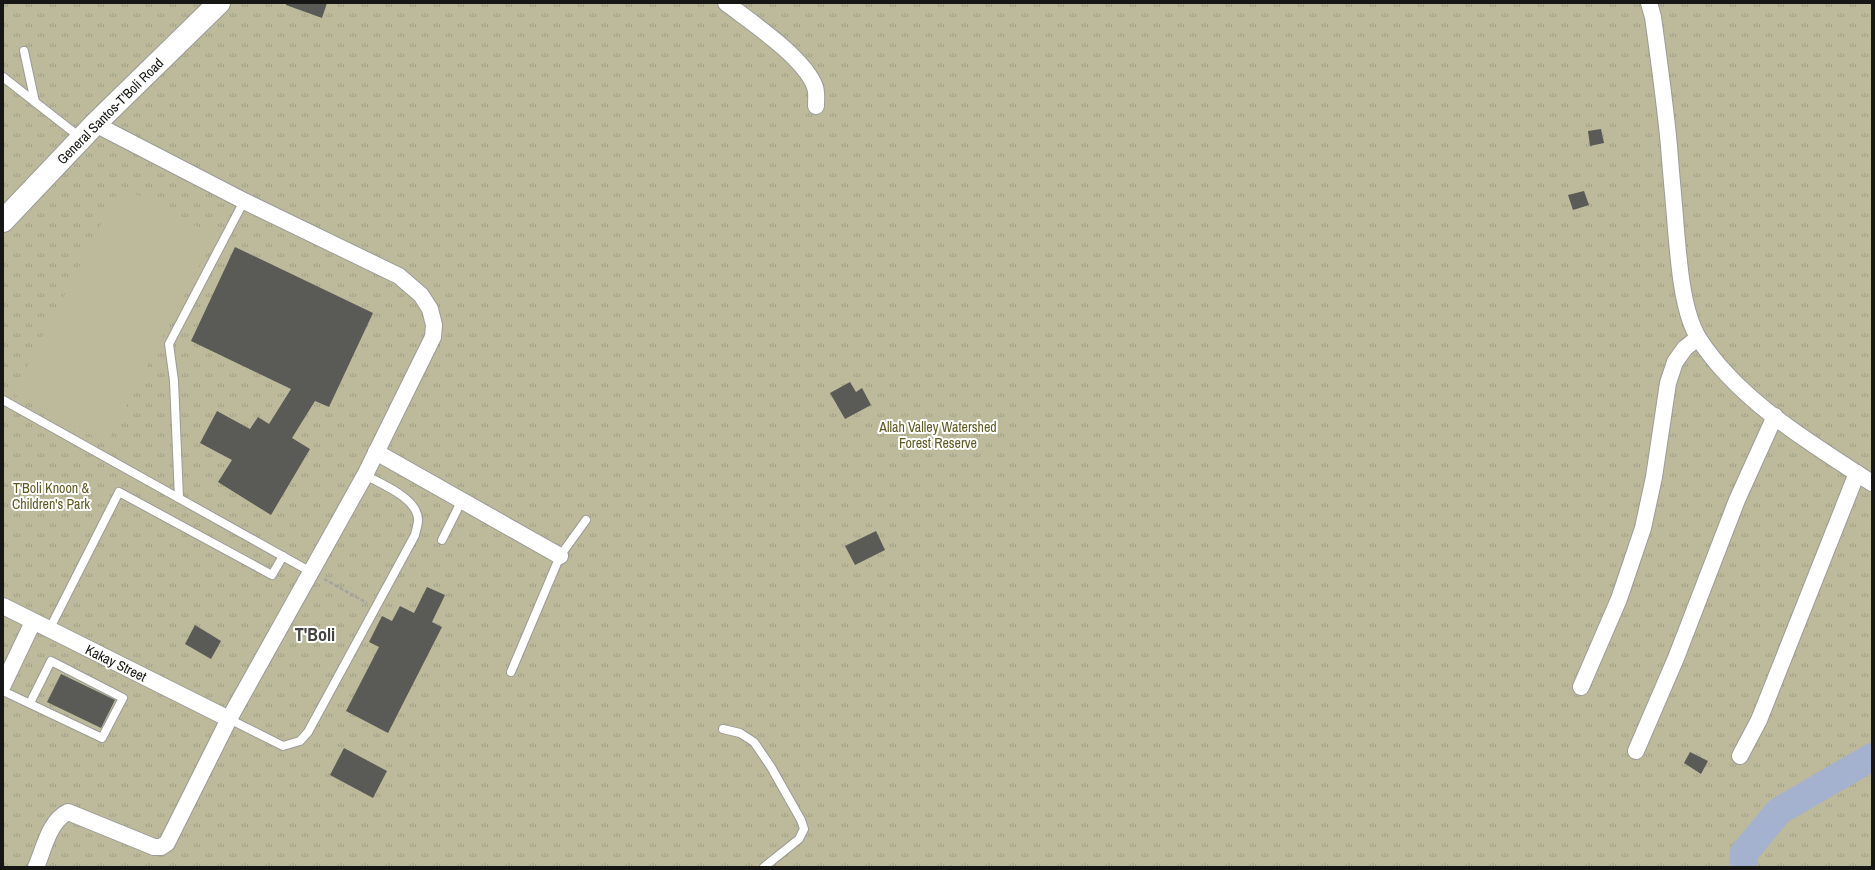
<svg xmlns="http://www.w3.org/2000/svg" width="1875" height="870" font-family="'Archivo Narrow',sans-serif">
<defs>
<pattern id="park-tufts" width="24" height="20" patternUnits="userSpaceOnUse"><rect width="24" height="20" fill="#bcba9b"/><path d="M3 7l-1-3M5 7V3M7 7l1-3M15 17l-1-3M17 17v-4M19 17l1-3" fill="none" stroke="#a19f85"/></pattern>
</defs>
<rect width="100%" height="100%" fill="#e5e5e1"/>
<rect fill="url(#park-tufts)" x="3" y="3" width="1869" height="864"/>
<polygon fill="#bcba9b" points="121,186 215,236 107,443 13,394"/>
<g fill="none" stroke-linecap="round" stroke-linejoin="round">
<polyline stroke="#a5b2cf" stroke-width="28" points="1743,867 1744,853 1779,811 1872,757"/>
</g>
<g fill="#5a5a57">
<polygon points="286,3 327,3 322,18 286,5"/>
<polygon points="1601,129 1604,143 1590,146 1588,131"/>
<polygon points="1584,191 1589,205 1573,210 1568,195"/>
<polygon points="235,247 373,313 329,407 315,401 292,438 310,449 271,515 218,482 232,460 200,443 217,411 250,429 258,417 269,424 291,389 191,341"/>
<polygon points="850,382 856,392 862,388 871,405 845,419 830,393"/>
<polygon points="876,531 885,550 855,565 845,546"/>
<polygon points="427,587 445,595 432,622 442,627 388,733 346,711 379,647 369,642 382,616 392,621 400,606 414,613"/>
<polygon points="195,625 221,641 211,659 185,644"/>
<polygon points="61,674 115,700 101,728 47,702"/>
<polygon points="344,748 387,771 373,798 330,775"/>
<polygon points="1690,752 1708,761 1701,774 1684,763"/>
</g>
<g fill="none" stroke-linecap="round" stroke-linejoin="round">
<defs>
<g id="service">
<polyline points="24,51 35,102"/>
<polyline points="3,77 81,138"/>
<polyline points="3,400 311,572"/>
<polyline points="179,498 174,381 169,344 244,201"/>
<polyline points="442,540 462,500"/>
<polyline points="49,630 119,492 272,575 283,556"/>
<polyline points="511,672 560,556 586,520"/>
<polyline points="3,691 102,738 123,698 51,661 30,703"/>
<path d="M229 719 283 746 300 741 308 732 415 535C416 530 418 525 418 520 418 498 381 484 365 475"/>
<polyline points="723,729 740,733 754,742 771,767 801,820 804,829 799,839 764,867"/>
</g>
<g id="minor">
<path d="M726 3C751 22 805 58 815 87 817 93 816 100 816 106"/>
<path d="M1649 3 1653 17C1659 60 1665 103 1669 146 1671 174 1674 202 1676 230 1679 262 1682 312 1699 339 1739 401 1812 444 1872 483"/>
<polyline points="376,452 560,556"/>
<polyline points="3,606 229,719"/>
<polyline points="3,685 33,622"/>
<polyline points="1581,687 1619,599 1643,528 1654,477 1668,383 1675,362 1685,348 1698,338"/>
<polyline points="1636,751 1676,658 1737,500 1775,416"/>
<polyline points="1740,756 1759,720 1857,473"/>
<path d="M36 867C44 849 49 821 68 812L154 847H161L167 843 229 719 365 475 433 337 434 325 430 309 421 295 399 276 244 201 95 124"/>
</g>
<polyline id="primary" points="3,221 95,124 219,3"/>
</defs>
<use href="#service" stroke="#9b9b98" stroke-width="10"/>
<use href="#minor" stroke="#9b9b98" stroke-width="18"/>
<use href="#primary" stroke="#9b9b98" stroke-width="24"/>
<g stroke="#a4a4a1" stroke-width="2.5" stroke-dasharray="4 2" stroke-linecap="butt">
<polyline points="324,579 367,603"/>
<polyline points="950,867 951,865"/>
</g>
<use href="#service" stroke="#fff" stroke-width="8"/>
<use href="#minor" stroke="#fff" stroke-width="16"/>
<use href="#primary" stroke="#fff" stroke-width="22"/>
</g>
<g text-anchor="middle" stroke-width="4" stroke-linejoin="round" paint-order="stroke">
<g font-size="14" fill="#161615" stroke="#fffffe">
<text transform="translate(110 111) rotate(-45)" y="5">General Santos-T'Boli Road</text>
<text transform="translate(116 663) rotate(26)" y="5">Kakay Street</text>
</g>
<g font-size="14" fill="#5f5923" stroke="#fffffe">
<text x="938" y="432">Allah Valley Watershed<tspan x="938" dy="16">Forest Reserve</tspan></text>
<text x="51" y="493">T'Boli Knoon &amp;<tspan x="51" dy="16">Children's Park</tspan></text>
</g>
<g font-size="18" font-weight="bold" fill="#434340" stroke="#fffffe">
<text x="315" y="641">T'Boli</text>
</g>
</g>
<rect width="1875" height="870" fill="none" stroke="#161615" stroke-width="8"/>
</svg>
